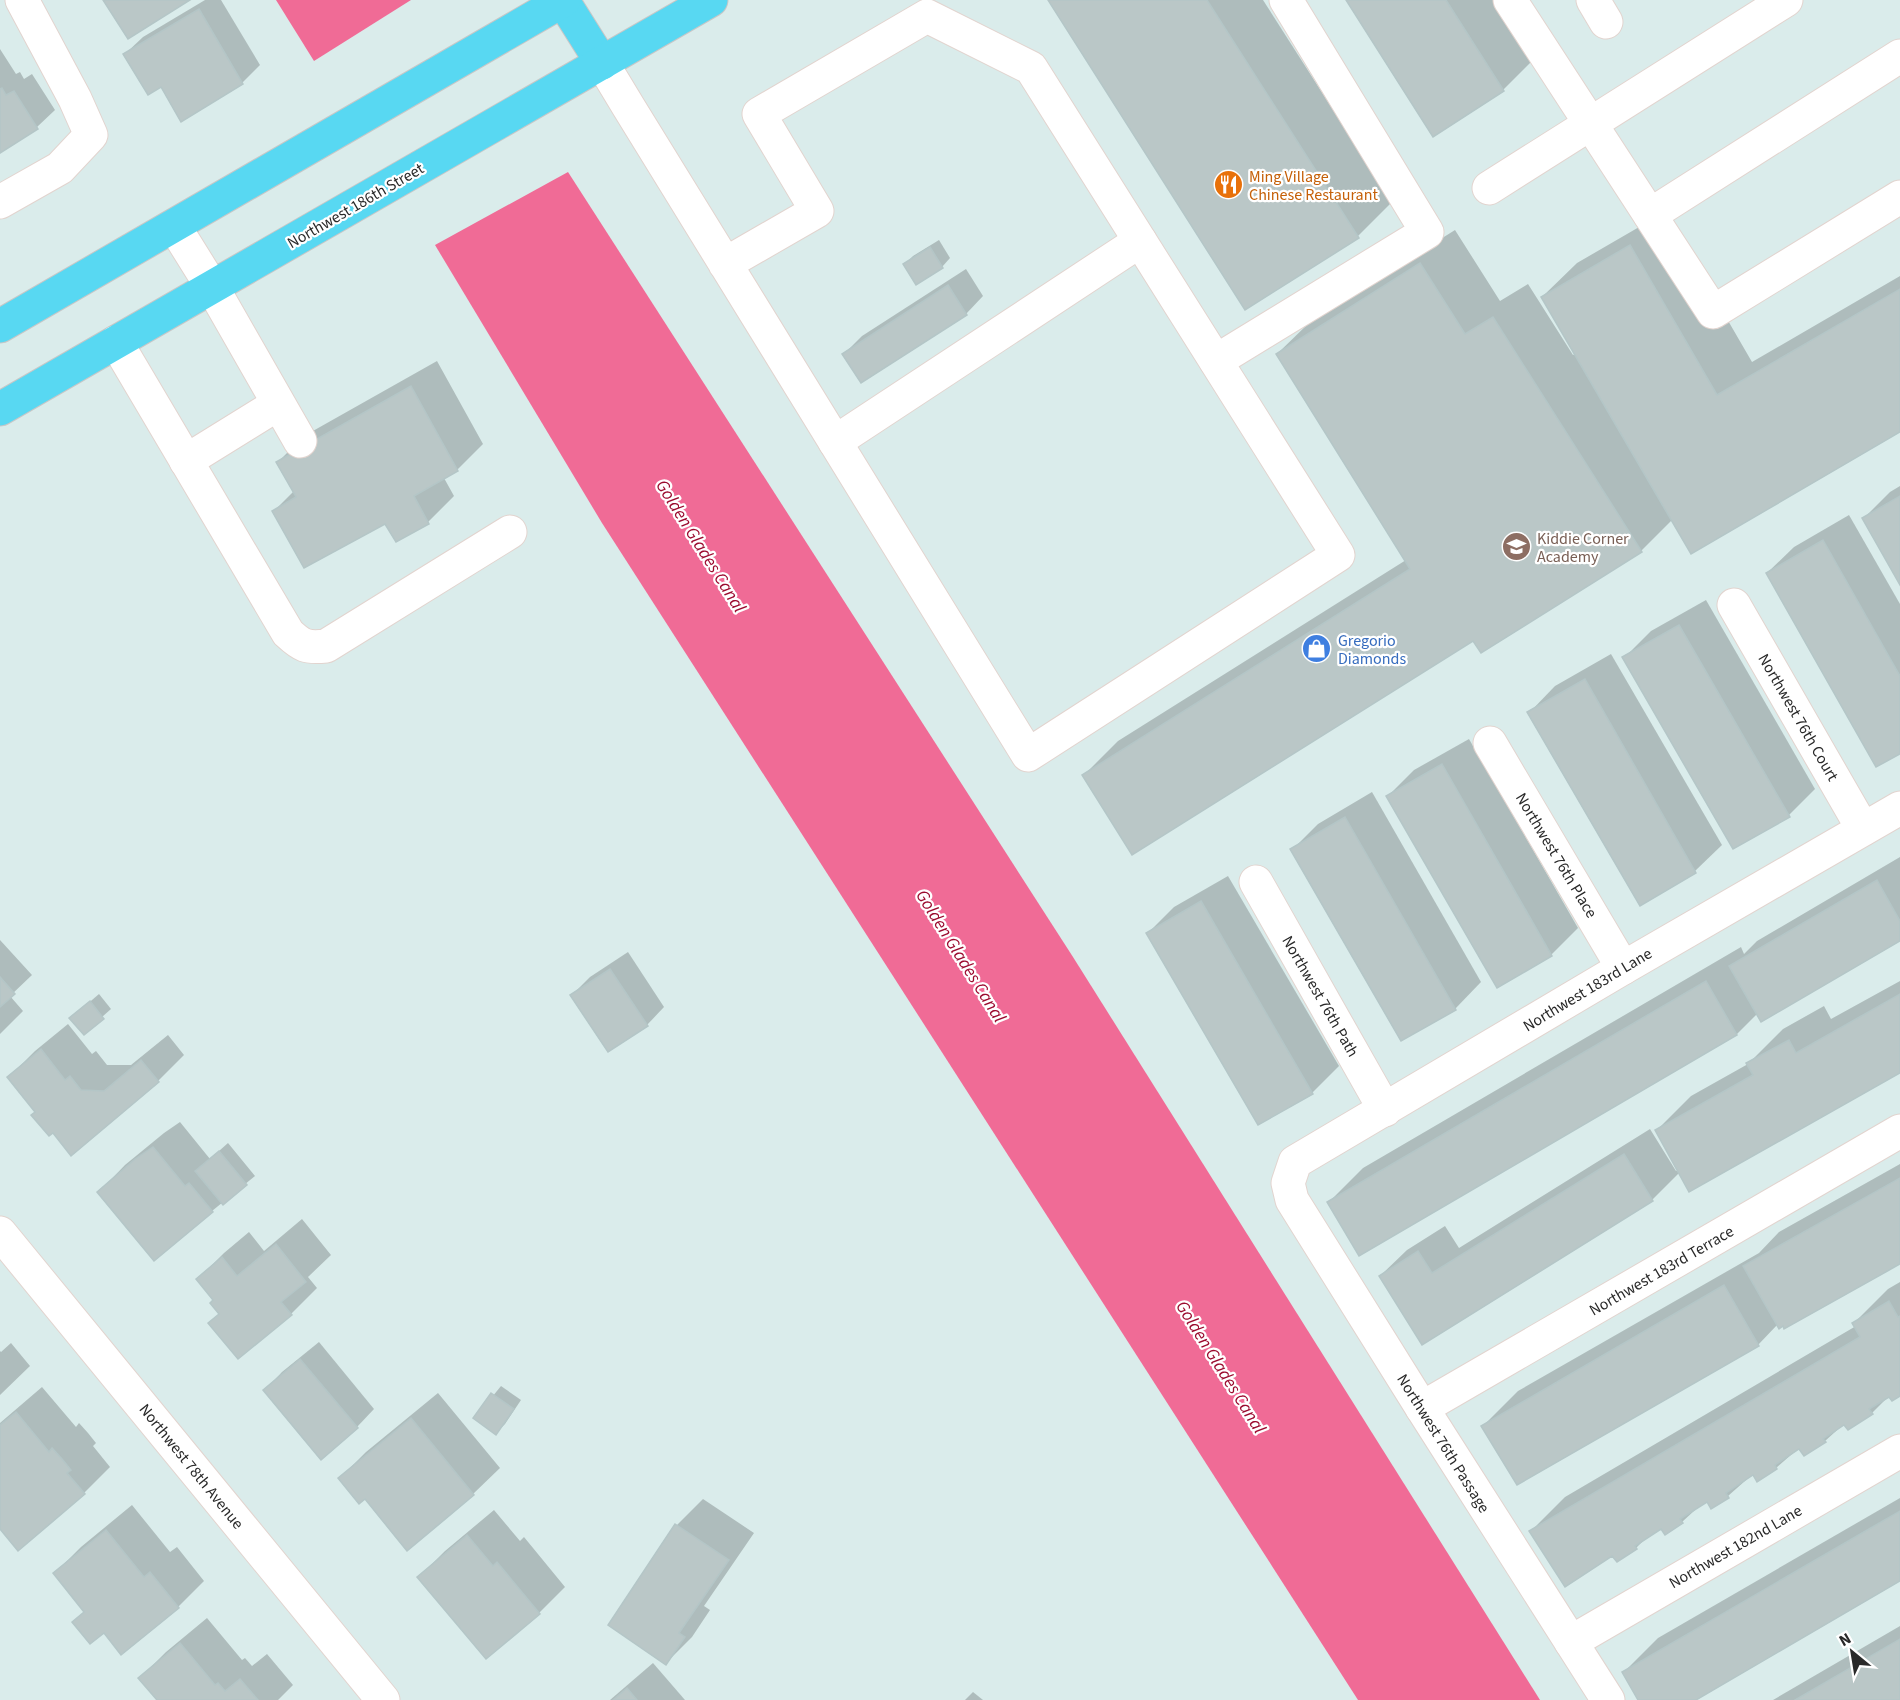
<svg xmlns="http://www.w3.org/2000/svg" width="1900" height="1700" font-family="'Source Sans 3',sans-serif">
<rect width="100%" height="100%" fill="#daeceb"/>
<g fill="#f06b96">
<polygon points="276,0 411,0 314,61"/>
<polygon points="568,172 1073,957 1540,1700 1358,1700 602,523 435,245"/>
</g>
<g fill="#0003">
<polygon points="205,0 221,0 260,65 242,83 161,85 125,54 143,37"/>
<polygon points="1050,0 1263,0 1392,202 1358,236"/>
<polygon points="1348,0 1502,0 1537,56 1503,90"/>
<polygon points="0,49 16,74 20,72 24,79 32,74 55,110 37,127 0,151"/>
<polygon points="1665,212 1752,362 1900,276 1900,430 1672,520 1641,551 1474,639 1084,775 1118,741 1406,560 1277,354 1312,320 1455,230 1500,301 1528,284 1573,355 1575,354 1542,297 1577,263"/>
<polygon points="939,240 950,258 942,267 905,264 913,256"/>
<polygon points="966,269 983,296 966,314 844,354 862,336"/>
<polygon points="437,361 483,444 457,470 444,478 454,496 428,522 386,522 274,511 294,491 278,462 304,436"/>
<polygon points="1900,486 1900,582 1864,518 1890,492"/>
<polygon points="1849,515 1900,604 1900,752 1767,573 1794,547"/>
<polygon points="1706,600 1815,789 1789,815 1624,658 1651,631"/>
<polygon points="1611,654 1722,845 1695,871 1640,904 1529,713 1555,686"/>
<polygon points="1469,739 1578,928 1551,955 1497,986 1388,796 1414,770"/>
<polygon points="1372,792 1481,982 1455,1009 1402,1039 1292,850 1318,824"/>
<polygon points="1900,857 1900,940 1758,1013 1737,1034 1359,1254 1329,1202 1363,1168 1741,947 1744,954 1757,941"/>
<polygon points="1228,876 1339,1066 1312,1093 1259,1123 1148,933 1174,907"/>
<polygon points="0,940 32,975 10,996 23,1011 0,1034"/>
<polygon points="628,952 664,1007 647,1025 572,995 590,977"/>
<polygon points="1900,981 1900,1071 1680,1172 1652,1200 1422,1343 1380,1276 1407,1250 1445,1226 1459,1248 1650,1129 1676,1171 1679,1170 1657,1130 1691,1096 1748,1064 1783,1029 1824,1006 1831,1019"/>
<polygon points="99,994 111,1009 84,1033 71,1018"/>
<polygon points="68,1024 92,1054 96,1051 107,1065 131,1065 168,1035 184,1055 158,1081 37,1112 9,1077 35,1051"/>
<polygon points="180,1122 210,1159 228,1143 255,1176 212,1211 99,1192 125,1165 164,1133"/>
<polygon points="1900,1164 1900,1262 1783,1324 1778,1324 1758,1345 1484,1425 1518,1391 1759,1253 1779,1232"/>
<polygon points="302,1219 331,1255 308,1277 317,1288 291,1314 220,1313 215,1300 198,1279 224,1253 249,1232 264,1251"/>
<polygon points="1900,1282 1900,1394 1890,1395 1872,1413 1845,1423 1825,1441 1800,1447 1776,1468 1758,1480 1754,1473 1728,1496 1707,1499 1682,1522 1661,1527 1649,1535 1636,1548 1612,1554 1531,1531 1565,1497 1856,1326 1854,1323 1888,1289"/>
<polygon points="319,1342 374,1409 357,1427 265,1390 282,1372"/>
<polygon points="11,1343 30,1366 0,1395 0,1351 1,1352"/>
<polygon points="501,1386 521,1400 505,1424 496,1433 475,1418"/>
<polygon points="42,1387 76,1427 79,1423 88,1433 96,1443 93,1446 110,1467 84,1493 18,1548 0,1527 0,1423"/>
<polygon points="438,1393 500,1468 473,1494 407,1549 365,1497 340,1478 366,1452"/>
<polygon points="1900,1498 1900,1579 1693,1700 1640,1700 1624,1672 1658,1638"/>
<polygon points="703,1499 754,1533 704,1606 710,1610 692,1637 666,1663 677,1525"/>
<polygon points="132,1505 170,1552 177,1547 204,1581 178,1607 121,1653 55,1573 81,1547"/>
<polygon points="494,1510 520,1541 524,1537 565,1587 539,1613 419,1577 445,1551"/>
<polygon points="207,1618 242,1660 245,1658 252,1666 267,1654 293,1685 278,1700 159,1700 140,1678 166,1652"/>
<polygon points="1900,1626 1900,1700 1773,1700"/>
<polygon points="653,1663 685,1700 610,1700"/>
<polygon points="973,1692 983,1700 965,1700"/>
</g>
<g fill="#bac7c7" stroke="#b4c6c7" stroke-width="1.5">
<polygon points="103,0 190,0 128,39"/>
<polygon points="1048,0 1207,0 1359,238 1245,310"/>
<polygon points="1346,0 1446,0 1504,91 1433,137"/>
<polygon points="199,9 243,84 181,122 161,87 148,95 123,54"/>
<polygon points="2,88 6,95 14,91 38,129 0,153 0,89"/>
<polygon points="1630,245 1717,395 1900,289 1900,432 1691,554 1541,297"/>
<polygon points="930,247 943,268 916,285 903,264"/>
<polygon points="1420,263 1465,334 1493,317 1642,552 1481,653 1473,641 1132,855 1082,775 1410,569 1276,354"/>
<polygon points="948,285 967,315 861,383 842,354"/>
<polygon points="411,386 458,471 414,496 429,524 396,542 385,524 304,568 272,511 296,497 276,462"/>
<polygon points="1900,496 1900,585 1862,518"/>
<polygon points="1823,540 1900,676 1900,754 1876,767 1766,573"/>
<polygon points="1679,625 1790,817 1733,849 1622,657"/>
<polygon points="1585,679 1696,873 1640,906 1527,712"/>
<polygon points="1442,764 1552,956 1497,988 1386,796"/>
<polygon points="1345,817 1456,1010 1401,1041 1290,849"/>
<polygon points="1877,880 1900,921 1900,941 1761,1022 1729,966"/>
<polygon points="1201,901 1313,1094 1258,1125 1146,933"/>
<polygon points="610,969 648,1026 608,1052 570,995"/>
<polygon points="0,977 15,994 0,1007"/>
<polygon points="1706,981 1737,1035 1359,1256 1327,1202"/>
<polygon points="1900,994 1900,1073 1689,1192 1655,1130 1753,1075 1746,1063 1789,1040 1796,1053"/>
<polygon points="90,1001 104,1019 84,1035 69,1018"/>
<polygon points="41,1049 65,1080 70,1076 81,1090 104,1091 141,1060 159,1082 71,1156 53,1133 49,1136 31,1115 35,1112 7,1077"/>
<polygon points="153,1147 185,1186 189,1183 213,1212 154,1261 97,1192 135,1159"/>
<polygon points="219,1151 247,1185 223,1205 195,1171"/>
<polygon points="1624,1154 1653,1201 1422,1345 1379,1276 1418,1251 1432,1273"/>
<polygon points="1900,1178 1900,1264 1784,1329 1783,1326 1779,1329 1743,1266"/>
<polygon points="276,1244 306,1282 281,1302 292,1315 238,1359 208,1323 219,1314 210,1303 213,1300 196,1279 222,1257 237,1276"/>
<polygon points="1724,1285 1759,1346 1517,1485 1481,1426"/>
<polygon points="1889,1301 1898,1317 1900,1316 1900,1396 1892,1401 1889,1397 1869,1409 1873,1414 1848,1430 1844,1425 1823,1439 1826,1442 1804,1456 1799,1449 1775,1465 1777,1469 1757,1482 1753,1475 1726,1493 1729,1498 1711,1509 1707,1502 1680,1519 1683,1523 1665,1535 1661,1529 1635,1546 1637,1549 1617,1562 1612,1556 1565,1587 1529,1531 1860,1337 1852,1323"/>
<polygon points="300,1359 358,1428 321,1460 263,1390"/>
<polygon points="491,1393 514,1409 496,1435 473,1418"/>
<polygon points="16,1412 49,1452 52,1448 62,1459 71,1470 67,1473 85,1494 18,1551 0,1529 0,1425"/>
<polygon points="411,1418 474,1495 407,1551 365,1499 359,1504 338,1478"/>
<polygon points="1900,1511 1900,1581 1696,1700 1638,1700 1622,1672"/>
<polygon points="675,1524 729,1560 679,1633 685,1637 666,1665 608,1625"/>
<polygon points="106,1530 144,1577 150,1572 179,1608 121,1655 104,1633 90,1644 72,1622 84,1612 53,1573"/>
<polygon points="467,1535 493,1566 497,1562 540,1614 486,1659 417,1577"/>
<polygon points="1900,1639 1900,1700 1795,1700"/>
<polygon points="180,1643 215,1685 218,1683 225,1691 240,1679 258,1700 157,1700 138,1678"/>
<polygon points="627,1688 637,1700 613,1700"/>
</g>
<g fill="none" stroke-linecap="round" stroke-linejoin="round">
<defs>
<g id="minor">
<polyline points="1510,0 1713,312 1900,197"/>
<polyline points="1593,0 1606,22"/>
<polyline points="602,63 628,106 1028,755 1338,555 1031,68 927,16 759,114 817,211 725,264"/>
<polyline points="1489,188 1786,0"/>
<polyline points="0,202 60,168 91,135 75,99 22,0"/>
<polyline points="1650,215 1900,56"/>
<polyline points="174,226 212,287 300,441"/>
<path d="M116 342 288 633C302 646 306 648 326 646L510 532"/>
<polyline points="1216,361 1427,232 1286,0"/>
<polyline points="835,442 1140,241"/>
<polyline points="186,461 278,404"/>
<polyline points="1734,605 1863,829"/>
<polyline points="1490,743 1623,968"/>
<polyline points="1256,882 1385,1110"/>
<polyline points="0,1233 383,1700"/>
<polyline points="1422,1408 1900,1131"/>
<polyline points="1571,1642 1900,1451"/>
<polyline points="1608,1700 1422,1408 1292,1200 1288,1183 1295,1162 1623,968 1900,808"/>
</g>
<g id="major">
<polyline points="563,1 602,63"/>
<polyline points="0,326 564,0"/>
<polyline points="0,409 711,0"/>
</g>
</defs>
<use href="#minor" stroke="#e2d4cf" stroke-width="35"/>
<use href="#major" stroke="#c7c7c7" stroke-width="35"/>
<use href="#minor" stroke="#fff" stroke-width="33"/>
<use href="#major" stroke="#58d8f2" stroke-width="33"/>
</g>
<defs>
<symbol id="restaurant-disc" viewBox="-11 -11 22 22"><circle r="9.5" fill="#e8710a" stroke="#fff"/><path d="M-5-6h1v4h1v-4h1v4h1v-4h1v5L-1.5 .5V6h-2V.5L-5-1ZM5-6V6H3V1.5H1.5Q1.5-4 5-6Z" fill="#fff"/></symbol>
<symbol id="school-disc" viewBox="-11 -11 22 22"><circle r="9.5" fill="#8d6e63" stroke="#fff"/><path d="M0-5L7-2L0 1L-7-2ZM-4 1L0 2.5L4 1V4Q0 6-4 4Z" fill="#fff"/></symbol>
<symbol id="shop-disc" viewBox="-11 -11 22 22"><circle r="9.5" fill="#3f7fe0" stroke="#fff"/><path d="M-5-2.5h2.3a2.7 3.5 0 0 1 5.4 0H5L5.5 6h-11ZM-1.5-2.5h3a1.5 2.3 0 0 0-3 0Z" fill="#fff"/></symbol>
</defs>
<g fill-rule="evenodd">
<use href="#restaurant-disc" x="1212" y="168" width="33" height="33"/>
<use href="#school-disc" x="1500" y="530" width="33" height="33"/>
<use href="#shop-disc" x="1300" y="632" width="33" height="33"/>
</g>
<g text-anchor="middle" stroke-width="4.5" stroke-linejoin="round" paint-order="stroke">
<g font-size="16" fill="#c56008" stroke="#fff" text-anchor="start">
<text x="1249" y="182">Ming Village<tspan x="1249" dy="18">Chinese Restaurant</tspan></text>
</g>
<g font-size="16" fill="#292929" stroke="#fff">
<text transform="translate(355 205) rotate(-30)" y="6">Northwest 186th Street</text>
<text transform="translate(1799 717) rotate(60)" y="6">Northwest 76th Court</text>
<text transform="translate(1557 855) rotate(59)" y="6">Northwest 76th Place</text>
<text transform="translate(1587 989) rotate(-31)" y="6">Northwest 183rd Lane</text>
<text transform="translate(1321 996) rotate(60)" y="6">Northwest 76th Path</text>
<text transform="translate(1661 1270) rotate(-30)" y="6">Northwest 183rd Terrace</text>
<text transform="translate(1444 1443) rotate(58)" y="6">Northwest 76th Passage</text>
<text transform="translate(192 1466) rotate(51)" y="6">Northwest 78th Avenue</text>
<text transform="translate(1735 1546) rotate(-30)" y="6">Northwest 182nd Lane</text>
</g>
<g font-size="16" fill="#785e54" stroke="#fff" text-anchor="start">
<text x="1537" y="544">Kiddie Corner<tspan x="1537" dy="18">Academy</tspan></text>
</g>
<g font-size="16" fill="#366cbe" stroke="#fff" text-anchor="start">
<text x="1338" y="646">Gregorio<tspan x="1338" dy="18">Diamonds</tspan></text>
</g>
<g font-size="18" font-style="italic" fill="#9b0b2f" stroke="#fff">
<text transform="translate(701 546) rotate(58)" y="6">Golden Glades Canal</text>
<text transform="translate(961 956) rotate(58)" y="6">Golden Glades Canal</text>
<text transform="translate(1221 1367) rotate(58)" y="6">Golden Glades Canal</text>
</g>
</g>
<g transform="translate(1852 1652) rotate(330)" stroke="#ffffff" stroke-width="4.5" paint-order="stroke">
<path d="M0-4.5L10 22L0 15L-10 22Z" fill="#292929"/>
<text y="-9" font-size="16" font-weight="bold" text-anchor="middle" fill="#292929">N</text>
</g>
</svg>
